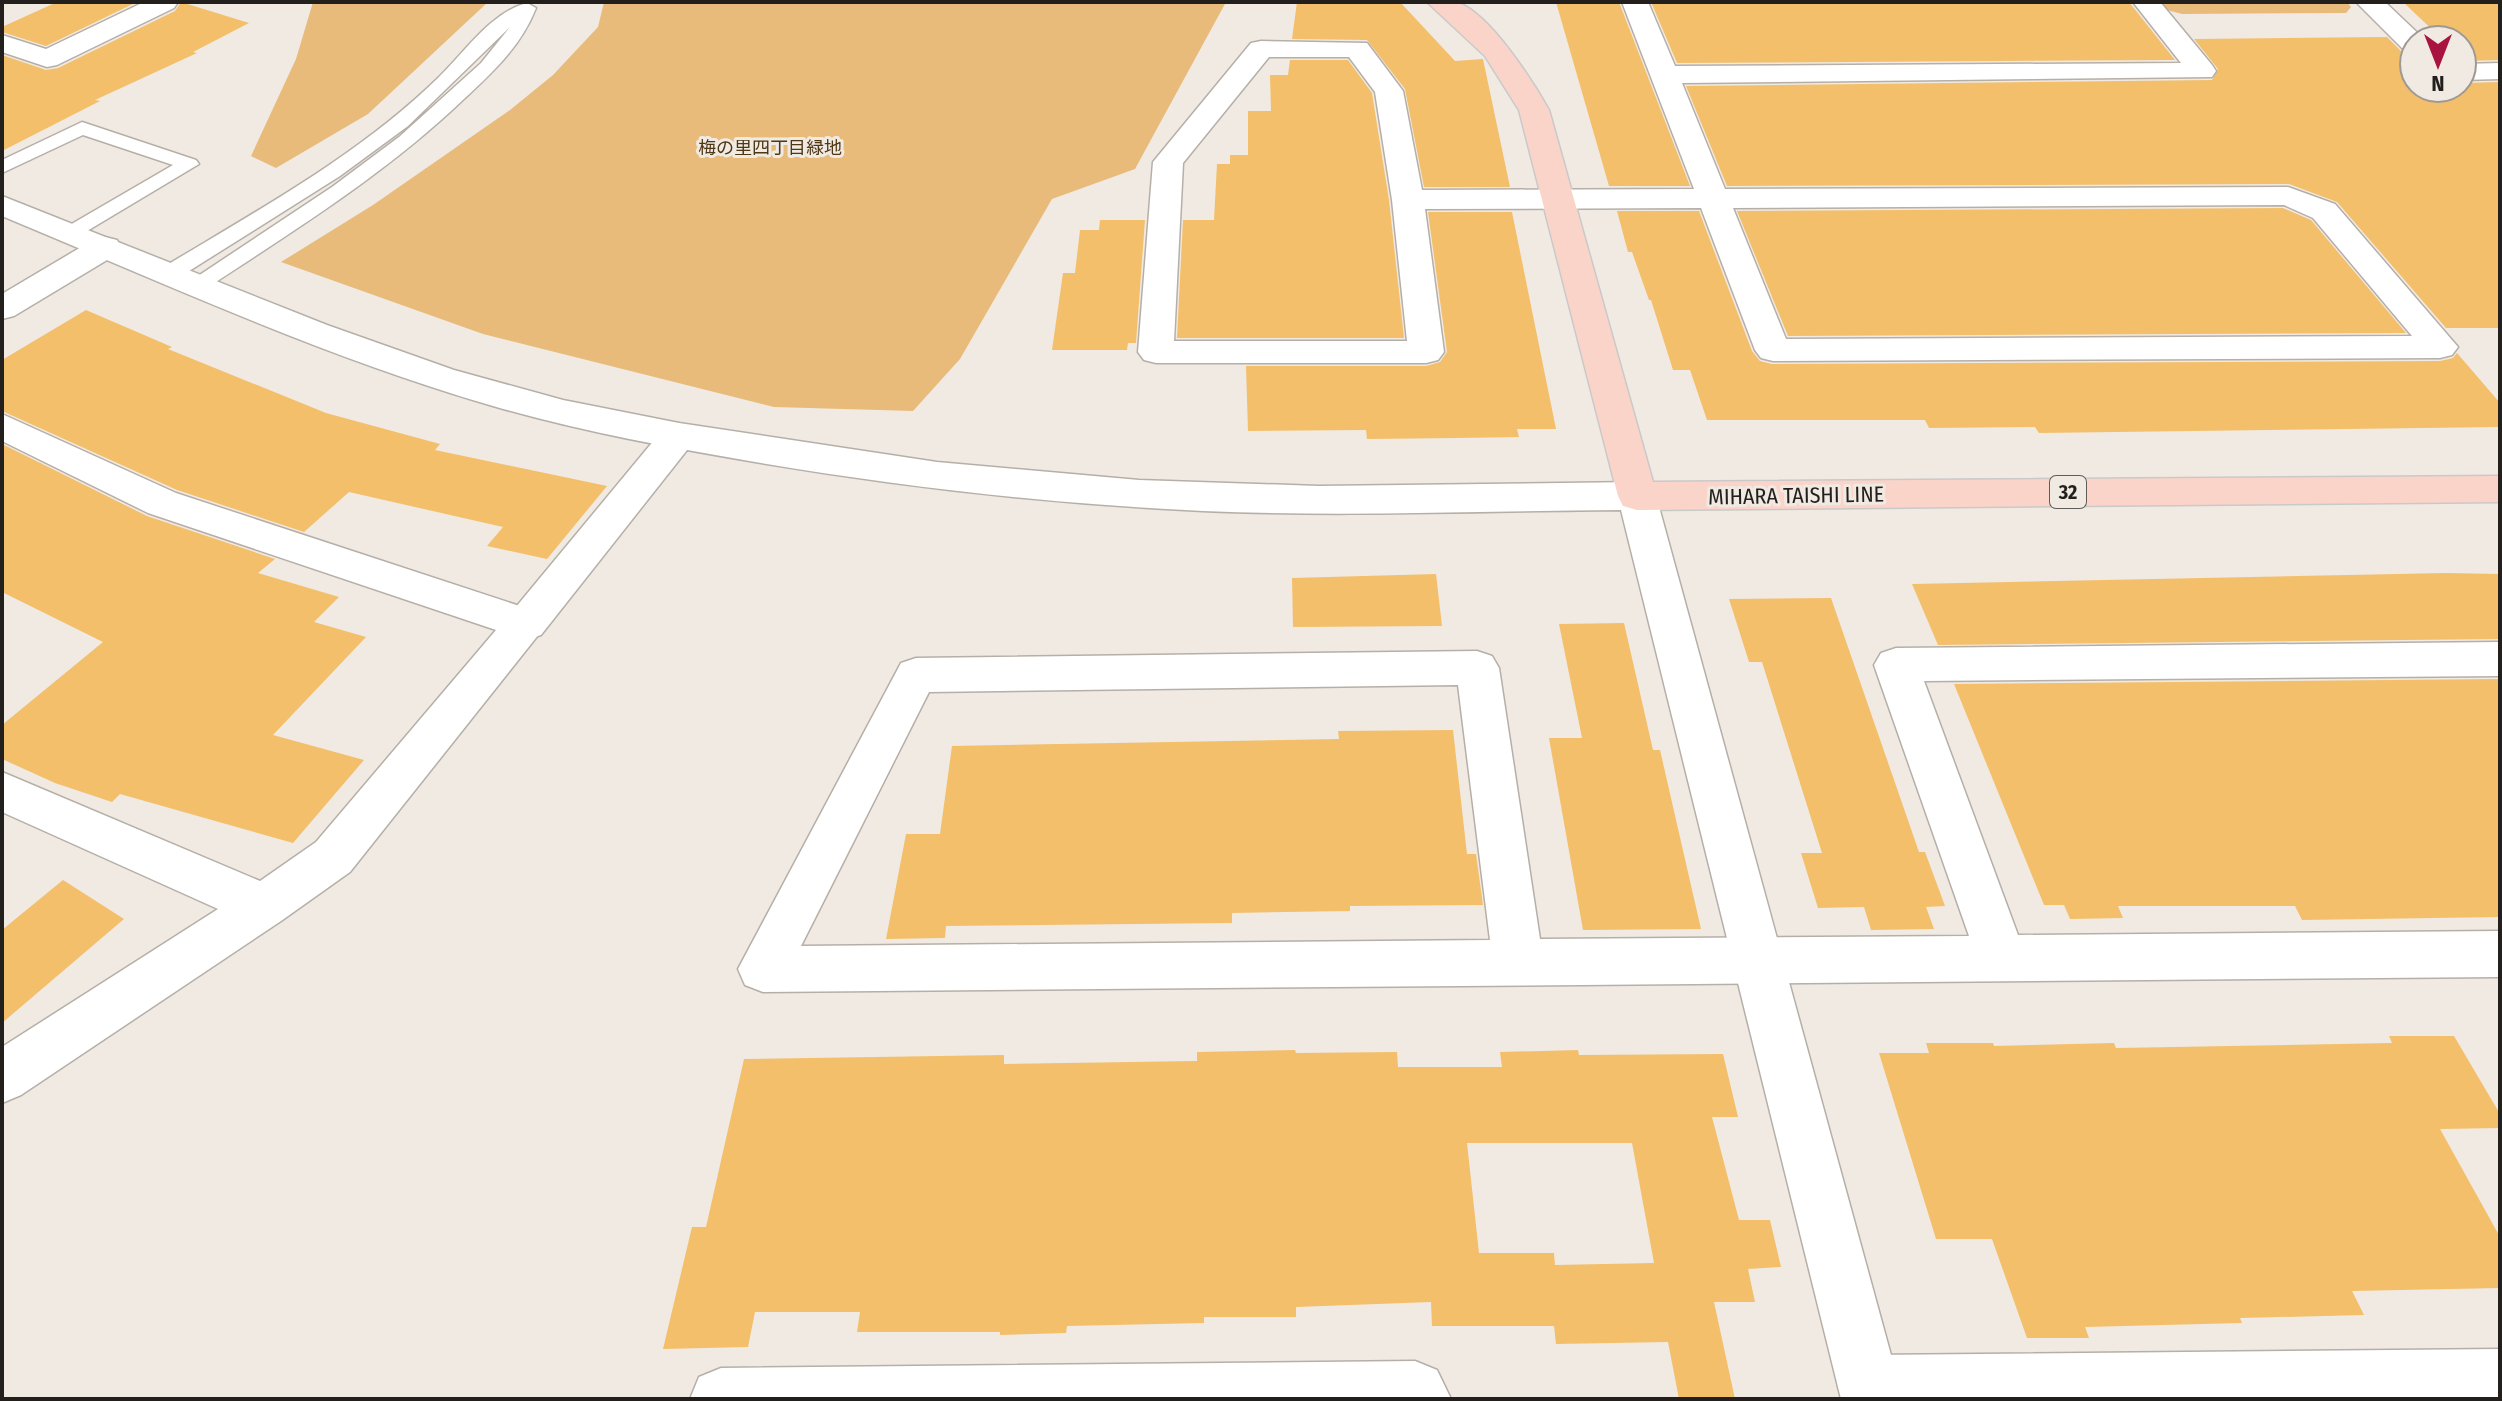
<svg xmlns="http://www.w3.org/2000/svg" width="2502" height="1401" font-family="'Fira Sans Condensed','Noto Sans JP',sans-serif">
<rect width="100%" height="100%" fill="#f0eae2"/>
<g fill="#e8bb7b">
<polygon points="313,2 488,2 368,114 276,168 251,156 296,59"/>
<polygon points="604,2 1226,2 1135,169 1052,199 960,359 913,411 774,407 483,334 281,262 373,205 510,110 553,75 598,27"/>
<polygon points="2160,2 2347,2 2351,7 2346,13 2182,14 2167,10"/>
</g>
<g fill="#f3bf6b" fill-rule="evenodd">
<polygon points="57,2 137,2 46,46 2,32 2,27"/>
<polygon points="181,2 249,23 193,52 197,53 95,100 100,101 2,151 2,55 46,70 58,68 175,11"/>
<polygon points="1297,2 1400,2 1455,61 1483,59 1510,187 1424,187 1405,89 1367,40 1292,39"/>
<polygon points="1556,2 1619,2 1690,186 1609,186"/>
<polygon points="1651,2 2129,2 2175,60 1677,63"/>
<polygon points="2403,2 2500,2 2500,60 2462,61 2462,40 2428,40 2426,37 2440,37"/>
<polygon points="2387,37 2402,52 2414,55 2414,88 2462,88 2462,83 2500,82 2500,328 2446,328 2337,202 2289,184 1727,186 1686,86 2212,80 2218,69 2194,39"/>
<polygon points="1290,60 1348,60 1372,93 1389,200 1404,338 1177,338 1183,220 1214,220 1217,164 1230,164 1230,155 1248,155 1248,111 1271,111 1270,75 1288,75"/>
<polygon points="2283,208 2311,220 2406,333 1788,336 1737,211"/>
<polygon points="1617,211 1699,211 1752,351 1760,361 1772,364 2440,361 2453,358 2457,353 2500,403 2500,427 2039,433 2035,427 1929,428 1925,420 1707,420 1690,370 1673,370 1651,300 1649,300 1632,252 1628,252"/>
<polygon points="1428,212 1512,212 1556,429 1517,429 1519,437 1458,438 1367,439 1366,430 1248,431 1246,366 1426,366 1440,362 1447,352"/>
<polygon points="1100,220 1145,220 1136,343 1128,343 1127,350 1052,350 1063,273 1075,273 1080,230 1099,230"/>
<polygon points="86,310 172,347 168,349 326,413 440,444 435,450 607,486 547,559 487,546 503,527 349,492 304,532 177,490 2,411 2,360"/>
<polygon points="2,444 147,516 275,559 258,573 339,597 314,622 366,637 273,735 364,760 293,843 120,794 112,802 55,783 2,759 2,725 103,642 2,592"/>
<polygon points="2446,573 2500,574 2500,639 1938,645 1912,584"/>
<polygon points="1436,574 1442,626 1293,627 1292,578"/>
<polygon points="1831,598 1919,852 1925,852 1945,906 1926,907 1934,929 1871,930 1864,907 1818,908 1801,853 1822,853 1762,662 1749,662 1729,599"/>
<polygon points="1624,623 1653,750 1660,750 1701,929 1583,930 1549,738 1582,738 1559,624"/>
<polygon points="2500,679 2500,917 2302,920 2295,906 2118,906 2123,918 2070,919 2064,905 2044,905 1954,684"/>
<polygon points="1453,730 1467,854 1476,854 1483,905 1350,906 1350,911 1232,913 1232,923 946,926 945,938 886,939 906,834 940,834 952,746 1339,739 1338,731"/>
<polygon points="63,880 124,919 2,1023 2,930"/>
<polygon points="2389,1036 2454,1036 2500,1114 2500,1128 2440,1129 2500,1237 2500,1288 2352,1291 2364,1315 2240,1318 2242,1323 2085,1327 2089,1338 2027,1338 1992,1239 1936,1239 1879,1053 1929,1053 1926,1043 1993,1043 1994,1046 2114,1043 2116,1048 2392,1043"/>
<path d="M1295 1050 1296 1053 1397 1052 1398 1067H1502L1500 1052 1578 1050 1579 1055 1723 1054 1738 1117H1712L1739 1220H1770L1781 1267 1748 1269 1755 1302H1714L1735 1399H1679L1668 1342 1556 1344 1554 1326H1432L1431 1302 1296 1307V1317H1204V1323L1067 1326 1066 1333 1000 1335V1332H857L860 1312H755L748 1347 663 1349 692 1227H706L744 1059 1004 1055V1064L1197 1061V1052ZM1467 1143H1632L1654 1263 1555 1265 1554 1253H1479Z"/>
</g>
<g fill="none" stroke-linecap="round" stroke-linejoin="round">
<defs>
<g id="service">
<path d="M527 3 536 8C521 46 494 71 465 98 387 173 295 230 205 289H189L186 284 332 187 399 137 481 63 510 27 408 126 340 176 178 278H162L159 273 162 268C258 210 358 156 439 77 464 53 491 12 527 3Z"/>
<polygon points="82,122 196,160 199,164 77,237 63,237 60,233 63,229 173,165 83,135 2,173 2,160"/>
</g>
<g id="pedestrian">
<polygon points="105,237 117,240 121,247 117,254 14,316 2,319 2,294 93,240"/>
<polygon points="678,423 691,427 697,436 691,445 541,635 526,640 511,635 505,624 511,613 665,427"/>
</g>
<g id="minor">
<polygon points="144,2 178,2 174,8 57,65 47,67 2,52 2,35 46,49"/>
<path d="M1622 2H1648L1675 66 2181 63 2133 2H2160L2212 65 2216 71 2212 77 1682 83 1725 189 2288 187 2335 204 2458 347 2452 355 2440 358 1773 361 1761 358 1755 350 1701 208 1425 209 1444 352 1438 360 1426 363H1156L1144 360 1138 352 1153 162 1251 43 1261 41 1367 43 1403 91 1422 190 1694 189ZM1269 57H1349L1375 92 1392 200 1407 341H1174L1183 163ZM2284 205 2313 218 2412 336 1786 339 1733 208Z"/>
<polygon points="2356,2 2385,2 2425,40 2414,40 2414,52 2404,50"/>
<polygon points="2500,63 2500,79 2462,80 2462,64"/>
<polygon points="2,414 176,493 541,613 547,624 350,872 281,921 21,1095 2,1103 2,1047 218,909 2,812 2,772 260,881 316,842 496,630 148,513 2,441"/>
<path d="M2500 642V676L1924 681 2018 935 2500 931V977L763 992 745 985 738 969 901 663 916 658 1477 651 1492 656 1499 668 1540 939 1969 936 1874 665 1881 653 1896 648ZM1458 685 1490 940 801 946 929 692Z"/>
<polygon points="2500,1349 2500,1399 1844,1399 1838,1386 1847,1364 1869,1355"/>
<polygon points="1415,1361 1437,1370 1451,1399 690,1399 699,1377 721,1368"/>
</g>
<path id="tertiary" d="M2 196 327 325 454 370 563 400 679 423 937 462 1139 480 1319 486 1637 482 1651 486 1656 496 1903 1399H1841L1621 510C1482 511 1342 517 1203 511 1052 504 903 487 755 462 667 447 578 431 493 406 324 357 164 283 2 216Z"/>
<path id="primary" d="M1427 2C1436 2 1450 0 1459 3 1491 16 1532 80 1549 110L1653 482 2500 476V502L1637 510 1623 506 1618 496 1519 110 1485 56Z"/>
</defs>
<use href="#service" stroke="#b5afa8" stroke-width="3"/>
<use href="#pedestrian" stroke="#b5afa8" stroke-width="3"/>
<use href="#minor" stroke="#b5afa8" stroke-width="3"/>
<use href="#tertiary" stroke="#b5afa8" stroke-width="3"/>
<use href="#primary" stroke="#cac9c9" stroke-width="3"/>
<use href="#service" fill="#fff" fill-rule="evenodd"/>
<use href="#pedestrian" fill="#fff" fill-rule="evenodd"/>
<use href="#minor" fill="#fff" fill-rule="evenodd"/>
<use href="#tertiary" fill="#fff" fill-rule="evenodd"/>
<use href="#primary" fill="#fbd4c9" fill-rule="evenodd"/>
</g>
<g text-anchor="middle" stroke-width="6" stroke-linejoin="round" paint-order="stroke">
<g font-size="18" fill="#4e3715" stroke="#f0eae2">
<text x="770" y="154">梅の里四丁目緑地</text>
</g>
<rect fill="#f0eae2" stroke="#605c57" stroke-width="2" x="2050" y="476" width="36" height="32" rx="6"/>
<g font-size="20" font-weight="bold" fill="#221f1c">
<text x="2068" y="499">32</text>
</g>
<g font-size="22" fill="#221f1c" stroke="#f0eae2">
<text transform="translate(1796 495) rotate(-1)" y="8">MIHARA TAISHI LINE</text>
</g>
</g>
<rect width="2502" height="1401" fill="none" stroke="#221f1c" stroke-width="8"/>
<g transform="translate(2438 64) rotate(180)"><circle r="38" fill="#f0eae2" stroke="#9e9993" stroke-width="2"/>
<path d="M0-6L14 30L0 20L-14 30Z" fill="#a91340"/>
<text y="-12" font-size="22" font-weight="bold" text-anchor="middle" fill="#221f1c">N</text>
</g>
</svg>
